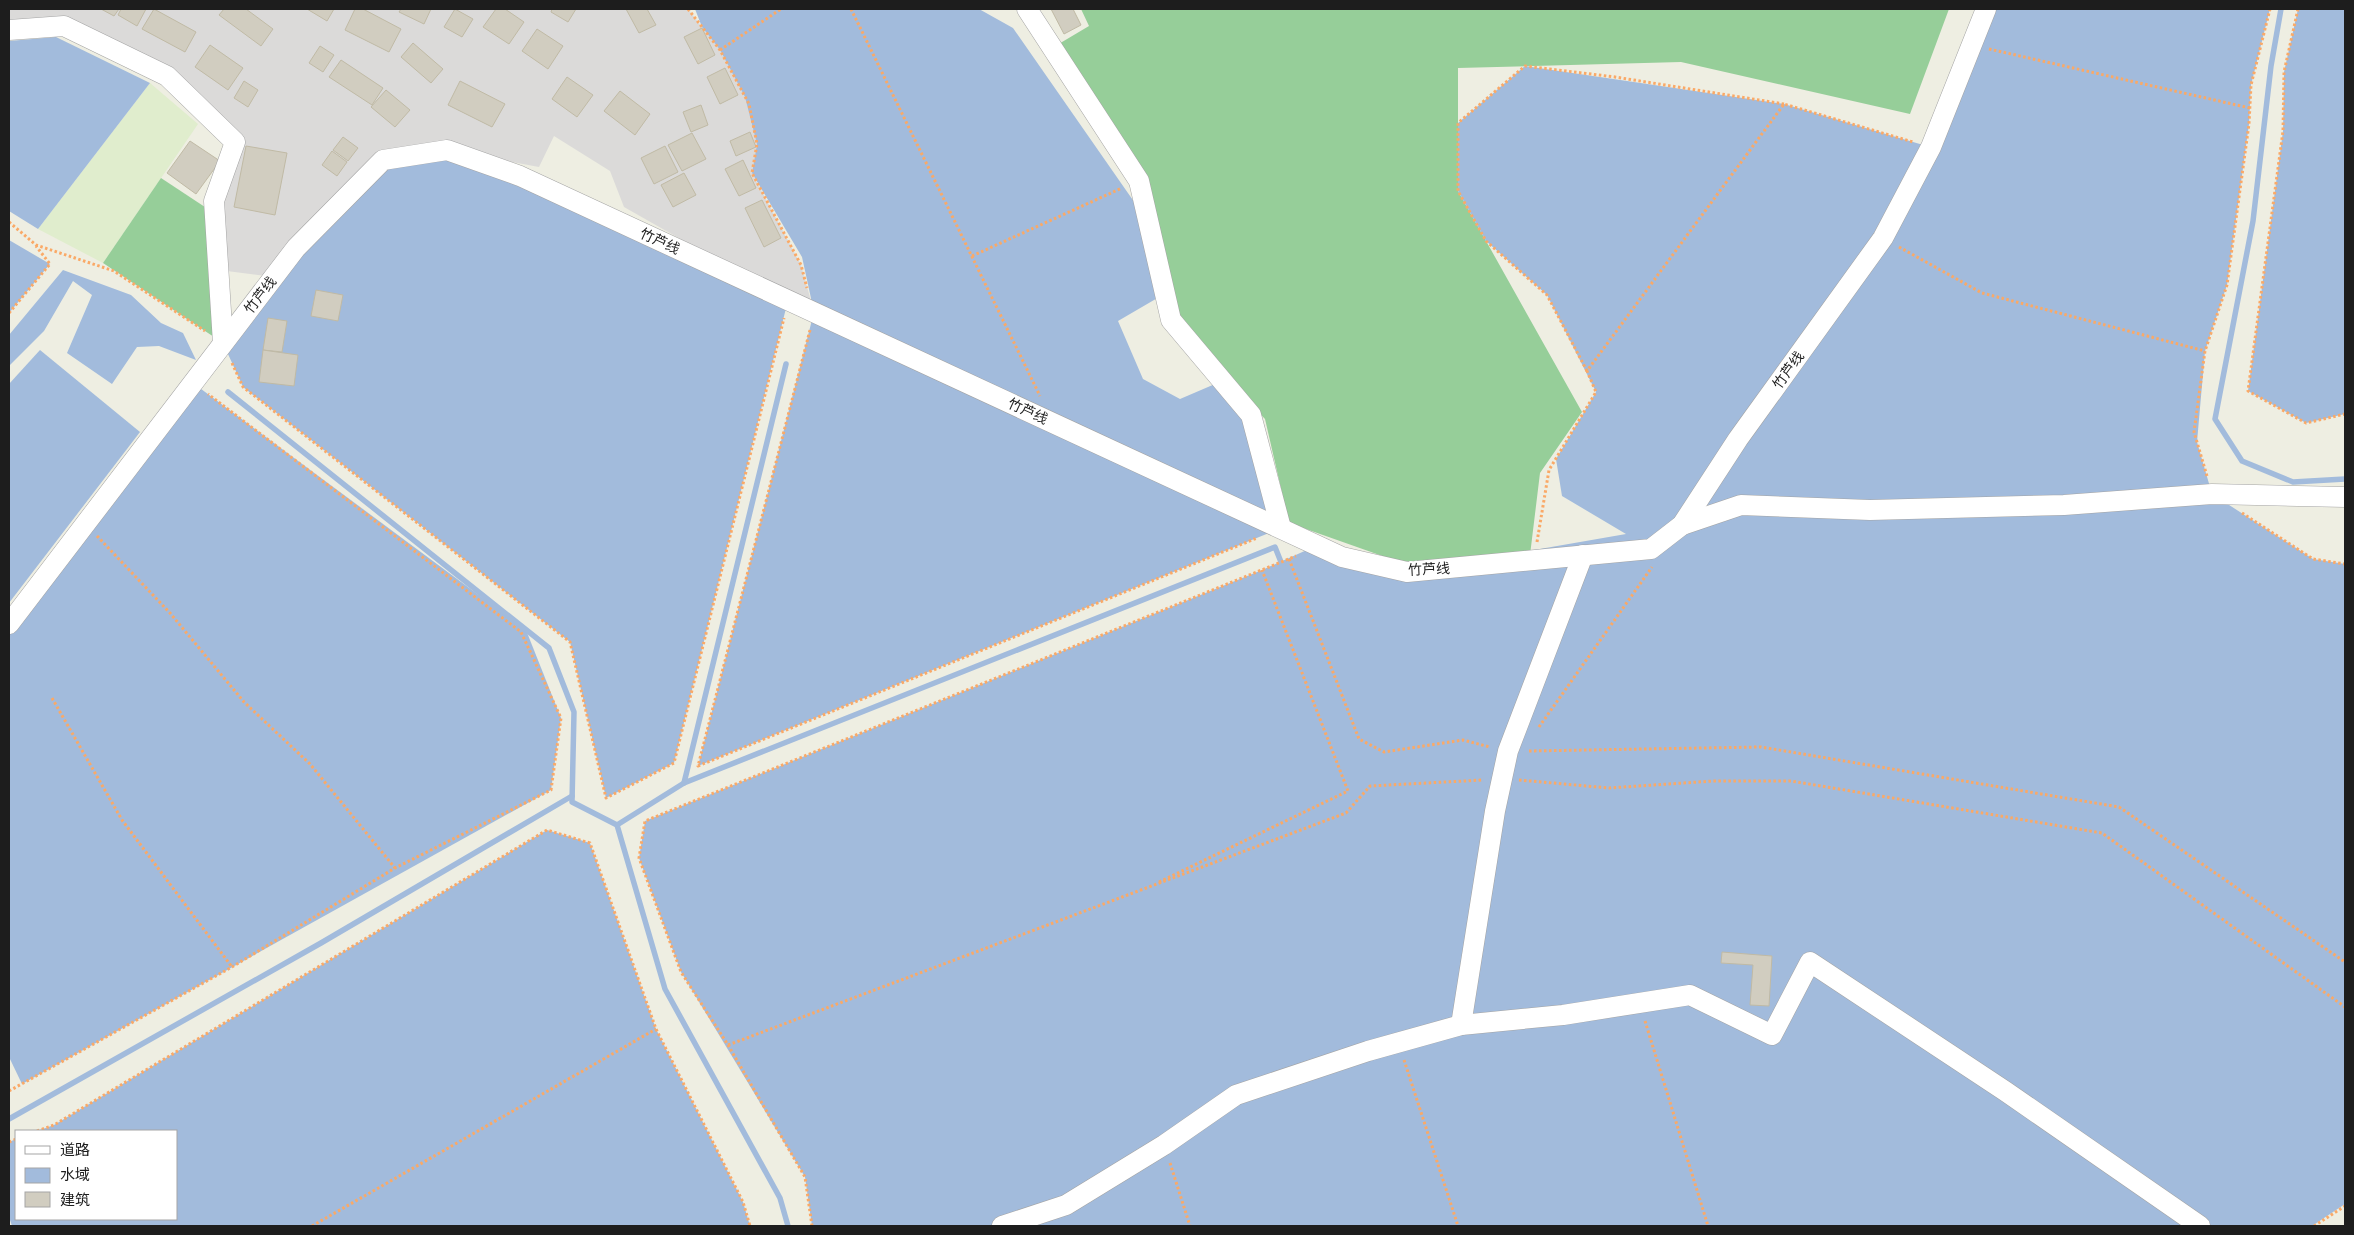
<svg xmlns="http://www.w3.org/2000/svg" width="2354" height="1235" font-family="'Space Grotesk','Noto Sans SC',sans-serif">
<rect width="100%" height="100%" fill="#eeeee2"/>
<polygon fill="#dbdad9" points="9,9 688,9 720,50 749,104 757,144 752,173 801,265 814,312 788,300 624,207 610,171 554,136 539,167 447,150 275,277 219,270 214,201 235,142 167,76 64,26 9,30"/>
<polygon fill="#e0edcd" points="150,83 198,124 103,263 38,229"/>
<g fill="#96ce99">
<polygon points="1081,9 1949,9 1910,114 1681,62 1458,68 1458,191 1582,412 1540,473 1530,555 1405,564 1289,523 1265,419 1171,320 1143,175 1057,45 1089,26"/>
<polygon points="161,178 214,213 223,343 103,263"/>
</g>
<g fill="#a2bbdc">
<polygon points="695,9 979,9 1013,28 1153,229 1166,293 1118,321 1143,379 1180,399 1222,381 1251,415 1281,528 698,766 814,312 802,257 752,173 757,144 745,97 720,50 702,27"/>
<polygon points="1986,9 2270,9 2251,85 2249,124 2227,285 2205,351 2197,442 2212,494 2313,559 2345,564 2345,1204 2312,1226 812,1226 805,1177 681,972 639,858 645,821 1262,570 1318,545 1407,572 1626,534 1562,496 1556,459 1596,392 1547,295 1486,241 1458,191 1458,123 1525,66 1784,104 1930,147"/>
<polygon points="2298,9 2345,9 2345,414 2306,423 2248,391 2283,131 2284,72"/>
<polygon points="56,37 150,83 38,229 9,211 9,41"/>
<polygon points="447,150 788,300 674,763 606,798 570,642 243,387 223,343 383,160"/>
<polygon points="9,240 50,264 9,313"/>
<polygon points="63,270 131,295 161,323 183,333 196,360 159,346 137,347 112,384 67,353 92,295 73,281 44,331 9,366 9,335"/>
<polygon points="40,350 140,432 9,603 9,384"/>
<polygon points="193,383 526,630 561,718 551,790 22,1084 9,1057 9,624"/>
<polygon points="547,830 590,843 656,1029 743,1202 750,1226 12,1226 9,1217 9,1142 16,1139 16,1219 176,1219 176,1131 37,1131 54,1125"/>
</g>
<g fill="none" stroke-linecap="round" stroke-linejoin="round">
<g stroke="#a2bbdc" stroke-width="5.5">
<polyline points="2281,9 2271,66 2253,221 2215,419 2242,461 2293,482 2345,479"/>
<polyline points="228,392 549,648 574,712 572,802 617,825 665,989 780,1198 788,1226"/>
<polyline points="684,783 786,364"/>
<polyline points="617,825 684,783 1275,547 1283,567"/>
<polyline points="9,1119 321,943 572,796"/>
</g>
</g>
<g fill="#d1cdc0" stroke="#c0baa5">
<polygon points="101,9 119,9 114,16"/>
<polygon points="121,9 146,9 137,26 118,15"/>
<polygon points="154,9 196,32 185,52 142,29"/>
<polygon points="224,9 246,9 273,29 261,46 219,15"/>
<polygon points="307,9 334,9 327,21"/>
<polygon points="355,9 363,9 401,29 389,52 345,30"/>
<polygon points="401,9 431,9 424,24 399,12"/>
<polygon points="455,9 473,19 462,37 444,27"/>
<polygon points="496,9 505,9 524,22 509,44 483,27"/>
<polygon points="552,9 576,9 568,22 551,12"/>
<polygon points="626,9 647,9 656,25 639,33"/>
<polygon points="1051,9 1073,9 1081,25 1064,34"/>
<polygon points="702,28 715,55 698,64 684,37"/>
<polygon points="537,29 563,46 548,69 522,51"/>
<polygon points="413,43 443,69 431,83 401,57"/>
<polygon points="210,45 243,68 228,90 195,67"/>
<polygon points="320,46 334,55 323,72 309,63"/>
<polygon points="341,60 383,88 372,105 329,77"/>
<polygon points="725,68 738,95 720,104 707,77"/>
<polygon points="567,77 593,95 577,117 552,99"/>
<polygon points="244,81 258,90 248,107 234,98"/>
<polygon points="460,81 505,104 492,127 448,105"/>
<polygon points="386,90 410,110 395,127 371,107"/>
<polygon points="620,91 650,114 635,135 604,111"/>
<polygon points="701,105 708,125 691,132 683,112"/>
<polygon points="750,132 756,147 736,156 730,141"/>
<polygon points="692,133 706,159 682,171 668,145"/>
<polygon points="343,137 358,148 348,161 333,150"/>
<polygon points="190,141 220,161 196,194 167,173"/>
<polygon points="246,146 287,153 275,215 234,207"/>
<polygon points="665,146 678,172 654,184 641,158"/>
<polygon points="332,151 347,162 337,176 322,165"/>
<polygon points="743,160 756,188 739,196 725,169"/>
<polygon points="684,173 696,195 673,207 661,185"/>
<polygon points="762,200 781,238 764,247 745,208"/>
<polygon points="316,290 343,295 338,321 311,316"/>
<polygon points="268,318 287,321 282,352 263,350"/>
<polygon points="263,350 298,355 294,386 259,382"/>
<polygon points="1722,952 1772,956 1769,1006 1750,1005 1753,965 1721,963"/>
</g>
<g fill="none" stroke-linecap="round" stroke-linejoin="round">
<defs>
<g id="minor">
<polyline points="1027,9 1139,181 1171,320 1251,415 1281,528"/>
<polyline points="9,30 64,26 167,76 235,142 214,201 223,343"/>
<polyline points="1682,525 1741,505 1870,510 2064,505 2212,494 2345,497"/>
<polyline points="9,624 296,248 383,160 447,150 520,176 1342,557 1407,572 1651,549 1682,525 1738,439 1883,238 1931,147 1986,9"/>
<polyline points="1461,1025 1495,811 1508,751 1583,555"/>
<polyline points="1002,1226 1066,1205 1164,1145 1236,1095 1368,1051 1461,1025 1563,1015 1690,995 1772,1035 1810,962 2005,1091 2200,1226"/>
</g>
</defs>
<use href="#minor" stroke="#a4a4a4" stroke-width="21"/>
<g stroke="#faa967" stroke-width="3" stroke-dasharray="2.5 2.5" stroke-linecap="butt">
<polyline points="688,9 720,50 749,104 757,144 752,173 801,265 807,288"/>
<polyline points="851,9 1040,396"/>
<polyline points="2298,9 2284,72 2283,131 2248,391 2306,423 2345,414"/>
<polyline points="1989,49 2250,108"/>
<polyline points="720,50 781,9"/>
<polyline points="9,222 36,245 114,271 205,331"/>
<polyline points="1899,247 1982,293 2205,351"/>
<polyline points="972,256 1122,188"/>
<polyline points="9,313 50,264 36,246"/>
<polyline points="810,330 698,766 1257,538"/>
<polyline points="232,363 243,387 570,642 606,798 674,763 784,318"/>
<polyline points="1587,371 1547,295 1486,241 1458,191 1458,123 1525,66 1615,77 1784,104"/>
<polyline points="2207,476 2194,432 2205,351 2227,285 2249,124 2251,85 2270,9"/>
<polyline points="2242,513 2313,559 2345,564"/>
<polyline points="97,536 170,613 244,702 310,764 395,868"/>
<polyline points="1537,542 1549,470 1596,392 1587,371 1784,104 1913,142"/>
<polyline points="1289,559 1359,739 1384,752 1463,740 1490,747"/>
<polyline points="52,698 122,820 232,967"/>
<polyline points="1539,727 1652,567"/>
<polyline points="1529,751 1761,747 2119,807 2345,962"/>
<polyline points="1519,780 1609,788 1713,781 1791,781 2102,833 2345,1007"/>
<polyline points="1159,882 1348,791 1262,570"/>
<polyline points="1645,1021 1708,1226"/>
<polyline points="728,1045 1346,813 1370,786 1483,780"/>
<polyline points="1404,1060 1458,1226"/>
<polyline points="9,1091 232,967 395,868 551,790 561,718 521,632 208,394"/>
<polyline points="37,1131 54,1125 547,830 590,843 656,1029 743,1202 750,1226"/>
<polyline points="9,1142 16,1139"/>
<polyline points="1170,1163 1190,1226"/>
<polyline points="312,1226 656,1029"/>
<polyline points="812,1226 805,1177 728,1045 681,972 639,858 645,821 1296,556"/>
<polyline points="2314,1226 2345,1206"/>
</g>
<use href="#minor" stroke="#fff" stroke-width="20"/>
</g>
<g text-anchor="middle" stroke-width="4" stroke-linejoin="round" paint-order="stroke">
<g font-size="14" fill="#1d1d1d" stroke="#fff">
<text transform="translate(660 241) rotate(25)" y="5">竹芦线</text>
<text transform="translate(260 295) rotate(-52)" y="5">竹芦线</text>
<text transform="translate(1788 370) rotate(-54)" y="5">竹芦线</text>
<text transform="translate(1028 411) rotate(25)" y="5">竹芦线</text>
<text transform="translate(1429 569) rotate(-3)" y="5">竹芦线</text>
</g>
</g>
<rect width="2354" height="1235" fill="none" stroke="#1d1d1d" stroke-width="20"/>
<rect x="15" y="1130" width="162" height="90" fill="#ffffff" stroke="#a5a5a5"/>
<rect x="25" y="1146" width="25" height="8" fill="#ffffff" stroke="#a5a5a5"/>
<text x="60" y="1155" font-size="15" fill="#1d1d1d">道路</text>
<rect x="25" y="1168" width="25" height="15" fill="#a2bbdc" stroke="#a5a5a5"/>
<text x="60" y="1180" font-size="15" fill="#1d1d1d">水域</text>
<rect x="25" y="1192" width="25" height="15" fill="#d1cdc0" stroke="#a5a5a5"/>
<text x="60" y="1205" font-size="15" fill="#1d1d1d">建筑</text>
</svg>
